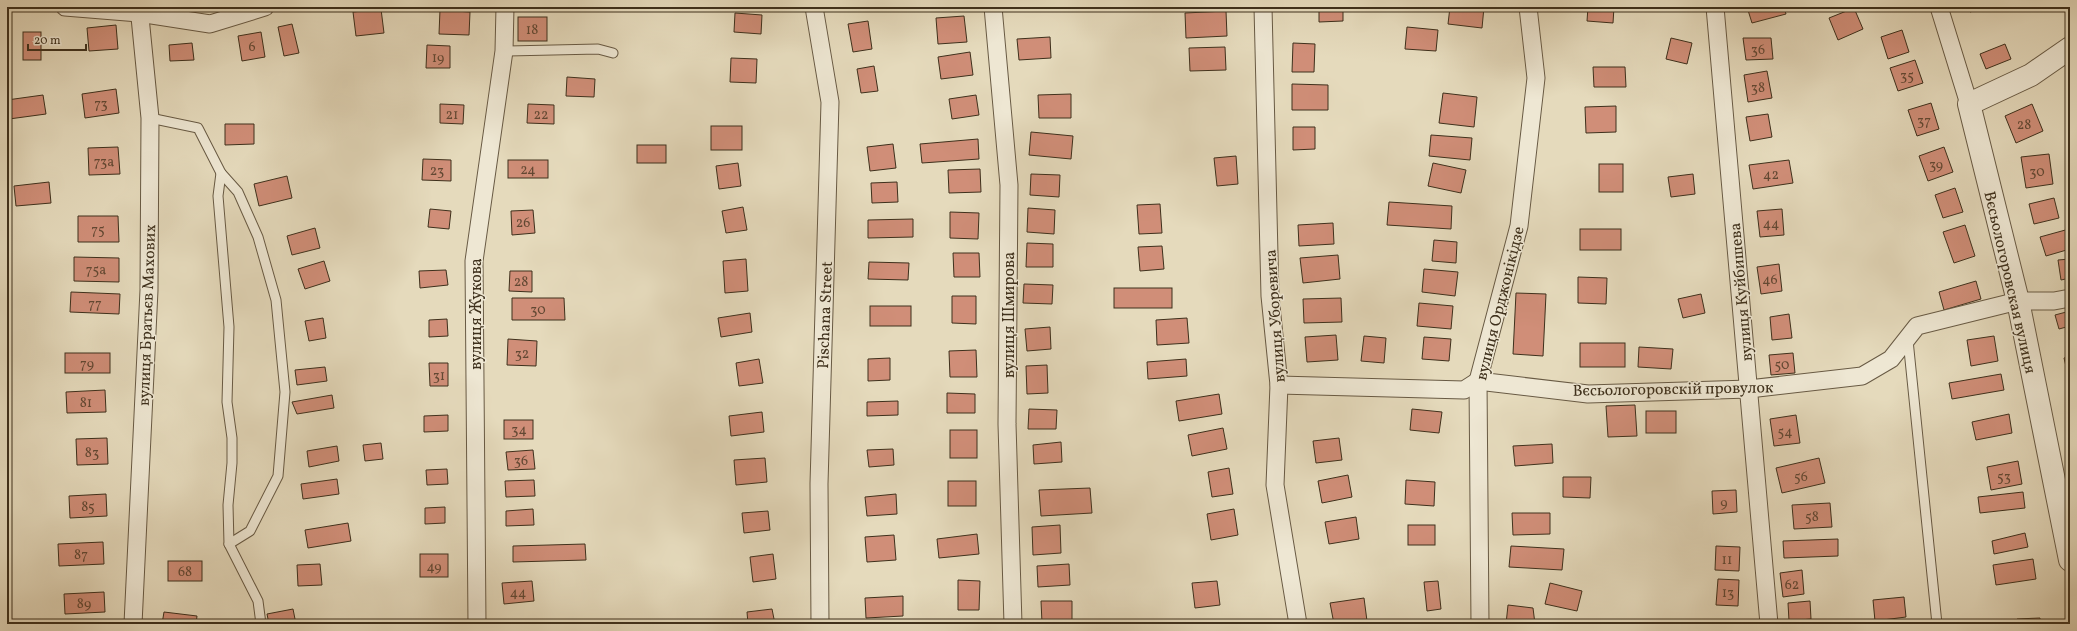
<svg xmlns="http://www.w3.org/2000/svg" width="2077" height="631" font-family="Vollkorn,serif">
<rect width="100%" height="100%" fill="#e5dabc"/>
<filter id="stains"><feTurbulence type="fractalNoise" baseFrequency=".005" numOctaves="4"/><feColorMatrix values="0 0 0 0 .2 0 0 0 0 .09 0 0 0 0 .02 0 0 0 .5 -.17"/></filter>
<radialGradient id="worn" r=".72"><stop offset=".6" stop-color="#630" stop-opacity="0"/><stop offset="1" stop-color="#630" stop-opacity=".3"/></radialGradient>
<g fill="#d08e78" stroke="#3e301c">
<polygon points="1319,7 1343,7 1343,21 1319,22"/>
<polygon points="1450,7 1484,7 1482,28 1448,24"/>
<polygon points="1588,7 1614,7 1613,23 1587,21"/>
<polygon points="1747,7 1784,7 1786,14 1752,23"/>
<polygon points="1969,7 1987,7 1970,12"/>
<polygon points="1854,8 1863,29 1838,40 1829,18"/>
<polygon points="381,9 384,33 356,36 353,12"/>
<polygon points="440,10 470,12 469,35 439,34"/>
<polygon points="1226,11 1227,36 1186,38 1185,13"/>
<polygon points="735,13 762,15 761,34 734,32"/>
<polygon points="964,16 967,42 938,44 936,18"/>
<rect x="518" y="17" width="29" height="24"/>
<polygon points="868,21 872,49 853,52 848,24"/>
<polygon points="292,24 299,53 284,56 278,27"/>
<polygon points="116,25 118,49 89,51 87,28"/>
<polygon points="1407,27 1438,30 1436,51 1405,49"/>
<polygon points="1902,30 1909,52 1888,59 1881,37"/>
<rect x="23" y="32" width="18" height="28"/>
<polygon points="261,32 265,57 242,61 238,36"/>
<polygon points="1050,37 1051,58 1019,60 1017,39"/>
<polygon points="1671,38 1692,43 1687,64 1666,59"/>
<polygon points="1743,38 1771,38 1773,59 1746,60"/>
<polygon points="192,43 194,60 170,61 169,45"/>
<polygon points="1293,43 1315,44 1314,72 1292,72"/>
<polygon points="2005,44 2011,59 1986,69 1980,54"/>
<polygon points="427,45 450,46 450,68 426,68"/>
<polygon points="1225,47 1226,70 1190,71 1189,48"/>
<polygon points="970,52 973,75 941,79 938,57"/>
<polygon points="731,58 757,59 756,83 730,82"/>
<polygon points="1915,60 1923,83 1898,91 1890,68"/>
<polygon points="874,66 878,91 861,93 857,69"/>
<polygon points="1593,67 1625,67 1626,87 1594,87"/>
<polygon points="1767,71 1772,98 1748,102 1744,75"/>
<polygon points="567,77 595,79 594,97 566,96"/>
<polygon points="1292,84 1328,85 1328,110 1292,110"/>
<polygon points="116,89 119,113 85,118 82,94"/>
<polygon points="1443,93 1477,97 1474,127 1439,123"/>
<polygon points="1071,94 1071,118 1039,118 1038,95"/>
<polygon points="43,95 46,114 9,119 7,100"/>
<polygon points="976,95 979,115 952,119 949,99"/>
<polygon points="1931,103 1939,129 1917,136 1908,110"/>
<polygon points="440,104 464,105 463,124 440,123"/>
<polygon points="528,104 554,105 554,124 527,123"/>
<polygon points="2032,104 2043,131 2016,143 2005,116"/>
<polygon points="1616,106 1616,132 1586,133 1585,107"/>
<polygon points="1768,114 1772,137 1750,141 1746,117"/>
<polygon points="225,124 254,124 254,144 225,145"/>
<rect x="711" y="126" width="31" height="24"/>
<polygon points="1293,127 1315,127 1315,149 1293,150"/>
<polygon points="1031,132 1073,136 1071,159 1029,155"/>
<polygon points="1431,135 1472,138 1470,160 1429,156"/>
<polygon points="978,139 979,159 922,163 920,144"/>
<polygon points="893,144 896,168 870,171 867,147"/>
<rect x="637" y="145" width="29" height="18"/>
<polygon points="118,147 120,174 89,175 88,148"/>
<polygon points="1944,147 1953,172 1928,181 1919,156"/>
<polygon points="2049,154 2053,184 2026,188 2021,157"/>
<polygon points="1236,156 1238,184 1217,186 1214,158"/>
<polygon points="423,159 451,160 451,181 422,180"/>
<rect x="508" y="160" width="40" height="18"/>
<polygon points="1789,160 1793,183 1753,189 1749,165"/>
<polygon points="738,163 741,186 719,189 716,166"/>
<polygon points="1433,163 1466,170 1461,193 1428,186"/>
<rect x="1599" y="164" width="24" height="28"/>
<polygon points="980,169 981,192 949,193 948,170"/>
<polygon points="1031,174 1060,175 1059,197 1030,195"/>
<polygon points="1693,174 1695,194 1671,197 1668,177"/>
<polygon points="287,176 292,198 259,206 254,184"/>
<polygon points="49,182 51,203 16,206 14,186"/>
<polygon points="897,182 898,202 872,203 871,183"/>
<polygon points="1955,188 1963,212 1943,218 1935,195"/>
<polygon points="2054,198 2059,218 2034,224 2029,204"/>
<polygon points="1389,202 1452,206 1451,229 1387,225"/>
<polygon points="1160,204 1162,233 1139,234 1137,205"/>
<polygon points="743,207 747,230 726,233 722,211"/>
<polygon points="1028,208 1055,210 1054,234 1027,232"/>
<polygon points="430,209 451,211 449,229 428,227"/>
<polygon points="1782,209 1784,235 1760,237 1757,211"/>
<polygon points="533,210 535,233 512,235 511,211"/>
<polygon points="950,212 979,213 978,239 950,238"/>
<polygon points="78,216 118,216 119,242 78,242"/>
<polygon points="913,219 913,237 868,238 868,220"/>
<polygon points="1333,223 1334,244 1299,246 1298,225"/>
<polygon points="1965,225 1975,256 1954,263 1943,232"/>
<polygon points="315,228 320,248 292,255 287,236"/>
<rect x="1580" y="229" width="41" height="21"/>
<polygon points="2069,229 2070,249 2046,256 2040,237"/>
<polygon points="1434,240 1457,242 1456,263 1432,261"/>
<polygon points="1027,243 1053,244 1053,267 1026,267"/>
<polygon points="1162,246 1164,269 1140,271 1138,247"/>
<polygon points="953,253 979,253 980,277 954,277"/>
<polygon points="1338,255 1340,279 1303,283 1300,258"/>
<polygon points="74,257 119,258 119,282 74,281"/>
<polygon points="746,259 748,291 725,293 723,261"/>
<polygon points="2070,259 2070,278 2061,280 2058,260"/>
<polygon points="324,261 330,281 305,289 298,269"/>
<polygon points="869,262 909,263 908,280 868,279"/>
<polygon points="1779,264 1782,291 1761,294 1757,267"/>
<polygon points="1424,269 1458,272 1455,296 1422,292"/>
<polygon points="446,270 448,285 420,288 419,271"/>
<polygon points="510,271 532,271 532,292 509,291"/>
<polygon points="1578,277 1607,278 1606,304 1578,303"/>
<polygon points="1976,281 1981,299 1944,310 1939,292"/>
<polygon points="1024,284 1053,285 1052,304 1023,303"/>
<rect x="1114" y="288" width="58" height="20"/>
<polygon points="71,292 120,294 119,314 70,312"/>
<polygon points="1516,293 1546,294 1543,356 1513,354"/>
<polygon points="1701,294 1705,313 1683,318 1678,299"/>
<polygon points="952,296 976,296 976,324 952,323"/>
<polygon points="512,298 564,298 565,320 512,320"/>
<polygon points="1341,298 1342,322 1304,323 1303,299"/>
<polygon points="1419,303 1453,306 1451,329 1417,326"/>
<rect x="870" y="306" width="41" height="20"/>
<polygon points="2070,311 2070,326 2059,329 2055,315"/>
<polygon points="750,313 752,332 721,337 718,318"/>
<polygon points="1789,314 1792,338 1772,340 1770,317"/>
<polygon points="323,318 326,338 309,341 305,321"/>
<polygon points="1187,318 1189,343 1157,345 1156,320"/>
<polygon points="447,319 448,336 429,337 429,320"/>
<polygon points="1050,327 1051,349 1027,351 1025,329"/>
<polygon points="1336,335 1338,360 1307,362 1305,337"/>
<polygon points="1364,336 1386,338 1384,363 1361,361"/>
<polygon points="1994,336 1998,361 1971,366 1967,340"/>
<polygon points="1424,337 1451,339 1449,361 1422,359"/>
<polygon points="508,339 537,341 536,366 507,365"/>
<rect x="1580" y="343" width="45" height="24"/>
<polygon points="1639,347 1673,349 1671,369 1638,367"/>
<polygon points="976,350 977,377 950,377 949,351"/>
<rect x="65" y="353" width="45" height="20"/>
<polygon points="1793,353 1795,373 1771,375 1769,355"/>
<polygon points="2070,356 2070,379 2069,379 2064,358"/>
<polygon points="890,358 890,380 868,381 868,359"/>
<polygon points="759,359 763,383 739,386 736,363"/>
<polygon points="1186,359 1187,376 1148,379 1147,362"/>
<polygon points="429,363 448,363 448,386 430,386"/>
<polygon points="1047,365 1048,393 1027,394 1026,366"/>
<polygon points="325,367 327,381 297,385 295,370"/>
<polygon points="2001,374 2004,390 1952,399 1949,383"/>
<polygon points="105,390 106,412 67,413 66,392"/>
<polygon points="947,393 975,394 975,413 947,413"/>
<polygon points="1219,394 1222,414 1179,421 1176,401"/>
<polygon points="332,395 334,408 297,414 292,402"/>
<polygon points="898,401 898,415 867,416 867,402"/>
<polygon points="1635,405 1637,436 1608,437 1606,406"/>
<polygon points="1029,409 1057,410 1056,429 1028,429"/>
<polygon points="1412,409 1442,412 1439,433 1410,430"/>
<rect x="1646" y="411" width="30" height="22"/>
<polygon points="762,412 764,432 731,436 729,416"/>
<polygon points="2009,414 2012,433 1976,440 1972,422"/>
<polygon points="448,415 448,431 424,432 424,416"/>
<polygon points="1796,415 1800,443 1774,446 1770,419"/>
<rect x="504" y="420" width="29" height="19"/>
<polygon points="1223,428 1227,449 1192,456 1188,435"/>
<rect x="950" y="430" width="27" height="28"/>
<polygon points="107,438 108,464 77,465 76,439"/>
<polygon points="1339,438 1342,460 1316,463 1313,441"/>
<polygon points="1061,442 1062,462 1034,464 1033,445"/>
<polygon points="381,443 383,459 365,461 363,445"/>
<polygon points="1552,444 1553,463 1515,466 1513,446"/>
<polygon points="337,446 339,461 309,467 307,451"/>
<polygon points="893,449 894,465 869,467 867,450"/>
<polygon points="533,450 535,469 508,470 506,452"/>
<polygon points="765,458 767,482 736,485 734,460"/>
<polygon points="1819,458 1825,483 1782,493 1776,468"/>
<polygon points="2018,461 2022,484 1991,490 1987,467"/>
<polygon points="1229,468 1233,494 1212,497 1208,472"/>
<polygon points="447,469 448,484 427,485 426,470"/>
<polygon points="1348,475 1352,497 1322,503 1318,481"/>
<polygon points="1563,477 1591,477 1590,498 1563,497"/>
<polygon points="337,479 339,494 303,499 301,484"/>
<polygon points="534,480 535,496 506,497 505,481"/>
<polygon points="1406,480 1435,482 1434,506 1405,504"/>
<rect x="948" y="481" width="28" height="25"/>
<polygon points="1090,488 1092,513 1041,516 1039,490"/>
<polygon points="1736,490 1737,512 1713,514 1712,491"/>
<polygon points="2023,492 2025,508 1980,513 1978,497"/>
<polygon points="106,494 107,516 70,518 69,496"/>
<polygon points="896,494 897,514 867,516 865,497"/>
<polygon points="1830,503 1832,527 1794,529 1792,505"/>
<polygon points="445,507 445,523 425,524 425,508"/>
<polygon points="533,509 534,525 506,526 506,511"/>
<polygon points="1234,509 1238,535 1211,540 1207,514"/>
<polygon points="768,511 770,530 744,533 742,513"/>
<polygon points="1512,513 1550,513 1550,534 1513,535"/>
<polygon points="1356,517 1359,539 1329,544 1325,522"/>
<polygon points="348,523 351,541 308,548 305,530"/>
<polygon points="1060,525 1061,553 1033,555 1032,527"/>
<rect x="1408" y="525" width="27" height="20"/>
<polygon points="2025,533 2028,547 1994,554 1992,541"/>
<polygon points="977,534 979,554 939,558 937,539"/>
<polygon points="894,535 896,560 867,562 865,537"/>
<polygon points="1838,539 1838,556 1784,558 1783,541"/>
<polygon points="103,542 104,564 59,566 58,544"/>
<polygon points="585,544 586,560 513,562 513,546"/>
<polygon points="1511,546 1564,549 1562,570 1509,567"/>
<polygon points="1716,546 1740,547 1739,571 1715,570"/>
<rect x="420" y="554" width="28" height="23"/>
<polygon points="773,554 776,579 753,582 750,557"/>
<polygon points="2033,559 2036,579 1996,585 1993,565"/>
<rect x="168" y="561" width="34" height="20"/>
<polygon points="320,564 322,585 298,586 297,565"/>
<polygon points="1069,564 1070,585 1038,587 1037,566"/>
<polygon points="1802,570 1804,594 1783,597 1780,573"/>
<polygon points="1718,579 1739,580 1738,606 1716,605"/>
<polygon points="958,580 980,581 979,610 958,610"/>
<polygon points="532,581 534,601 504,604 502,583"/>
<polygon points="1217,581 1220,605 1195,608 1192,583"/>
<polygon points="1438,581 1441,609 1427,611 1424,582"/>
<polygon points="1550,583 1582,591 1577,611 1545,604"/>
<polygon points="104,592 105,612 65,614 64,594"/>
<polygon points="903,596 903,616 866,618 865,598"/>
<polygon points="1904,597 1906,617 1875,621 1873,600"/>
<polygon points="1364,598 1367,621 1334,624 1330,603"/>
<polygon points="1041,601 1072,601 1072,623 1042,623"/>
<polygon points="1810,601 1811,619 1789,621 1788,603"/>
<polygon points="1508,605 1533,608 1535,624 1506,624"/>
<polygon points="293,609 296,624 269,624 267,614"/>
<polygon points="772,609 775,624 748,624 747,612"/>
<polygon points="164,612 197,616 196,624 162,624"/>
<polygon points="2040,618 2040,624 2018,624 2017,619"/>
<rect x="503" y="620" width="29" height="4"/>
</g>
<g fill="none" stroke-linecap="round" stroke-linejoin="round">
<defs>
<g id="service">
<polyline points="504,51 598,49 613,53"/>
<polyline points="150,118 198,128 221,173 238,192 258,237 276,300 285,392 278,476 250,531 229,544"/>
<polyline points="221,173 218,196 229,327 227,402 232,438 232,463 228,505 229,544 258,601 261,624"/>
<polyline points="1908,340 1937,624"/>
</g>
<g id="minor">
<polyline points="65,7 139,13 210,24 265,7"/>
<polyline points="814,7 830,102 819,484 820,624"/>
<polyline points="993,7 1009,185 1007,424 1013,624"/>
<polyline points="1263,7 1270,296 1279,385 1275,485 1298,624"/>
<polyline points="1715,7 1769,624"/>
<polyline points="1939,7 1969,104"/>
<polyline points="1279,385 1464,390 1478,381 1588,394 1749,389 1862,376 1891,359 1917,326 2018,301 2054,301 2070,298"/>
<polyline points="133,624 149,290 150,118 139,7"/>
<polyline points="477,624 474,261 504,51 505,7"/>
<polyline points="1480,624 1478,381 1519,226 1536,78 1528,7"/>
</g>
<polyline id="tertiary" points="2070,48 2031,75 1969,104 2018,301 2070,560"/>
</defs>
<use href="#service" stroke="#685a44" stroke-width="11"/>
<use href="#minor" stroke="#685a44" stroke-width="19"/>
<use href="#tertiary" stroke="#685a44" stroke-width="24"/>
<use href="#service" stroke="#eee7d3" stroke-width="9"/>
<use href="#minor" stroke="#eee7d3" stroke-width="17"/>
<use href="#tertiary" stroke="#eee7d3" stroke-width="22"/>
</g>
<g text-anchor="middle" stroke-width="3" stroke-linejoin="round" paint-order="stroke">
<g font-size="14" fill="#624833">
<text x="532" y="34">18</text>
<text x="252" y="51">6</text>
<text x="1758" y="54">36</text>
<text x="438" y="62">19</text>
<text x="1907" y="80">35</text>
<text x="1758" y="92">38</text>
<text x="101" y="108">73</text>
<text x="452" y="119">21</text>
<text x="541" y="119">22</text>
<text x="1924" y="125">37</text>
<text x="2024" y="129">28</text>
<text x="104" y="166">73а</text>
<text x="1936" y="169">39</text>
<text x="528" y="174">24</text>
<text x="437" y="175">23</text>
<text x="2037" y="176">30</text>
<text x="1771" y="179">42</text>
<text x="523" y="227">26</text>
<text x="1771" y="228">44</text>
<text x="98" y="234">75</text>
<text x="96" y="274">75а</text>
<text x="1770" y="284">46</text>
<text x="521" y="286">28</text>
<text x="95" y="308">77</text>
<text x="538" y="314">30</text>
<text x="522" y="358">32</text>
<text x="87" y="368">79</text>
<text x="1782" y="369">50</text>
<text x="439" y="380">31</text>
<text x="86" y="407">81</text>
<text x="519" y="434">34</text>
<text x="1785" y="436">54</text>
<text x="92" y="457">83</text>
<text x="521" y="465">36</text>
<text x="1801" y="481">56</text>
<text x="2004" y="481">53</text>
<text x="1724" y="507">9</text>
<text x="88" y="511">85</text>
<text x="1812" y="521">58</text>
<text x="81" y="559">87</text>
<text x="1727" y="564">11</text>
<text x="434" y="571">49</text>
<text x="185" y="576">68</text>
<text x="1792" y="589">62</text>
<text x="518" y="597">44</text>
<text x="1728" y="597">13</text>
<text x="84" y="608">89</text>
</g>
<g font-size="16" fill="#3e301c" stroke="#eee7d3">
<text transform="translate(2011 282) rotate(77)" y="6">Вєсьологоровская вулиця</text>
<text transform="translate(1740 292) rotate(-95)" y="6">вулиця Куйбишева</text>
<text transform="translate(1499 303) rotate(-76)" y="6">вулиця Орджонікідзе</text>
<text transform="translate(475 314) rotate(-90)" y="6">вулиця Жукова</text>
<text transform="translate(146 315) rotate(-88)" y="6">вулиця Братьєв Махових</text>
<text transform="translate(824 315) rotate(-88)" y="6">Pischana Street</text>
<text transform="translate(1008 315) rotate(-90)" y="6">вулиця Шмирова</text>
<text transform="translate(1274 316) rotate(-94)" y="6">вулиця Уборевича</text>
<text transform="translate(1673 388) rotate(-1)" y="6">Вєсьологоровскій провулок</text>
</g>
</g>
<rect width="2077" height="631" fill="none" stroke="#e5dabc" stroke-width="24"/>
<rect x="8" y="8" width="2061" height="615" fill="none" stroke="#3e301c" stroke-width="2"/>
<rect x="12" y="12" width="2053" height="607" fill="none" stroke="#3e301c"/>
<path d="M28 44v6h58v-6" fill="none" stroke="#3e301c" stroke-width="2"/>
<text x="34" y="44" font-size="12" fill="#3e301c" stroke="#eee7d3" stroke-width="3" paint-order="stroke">20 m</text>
<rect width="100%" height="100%" filter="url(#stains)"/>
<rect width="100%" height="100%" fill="url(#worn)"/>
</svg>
